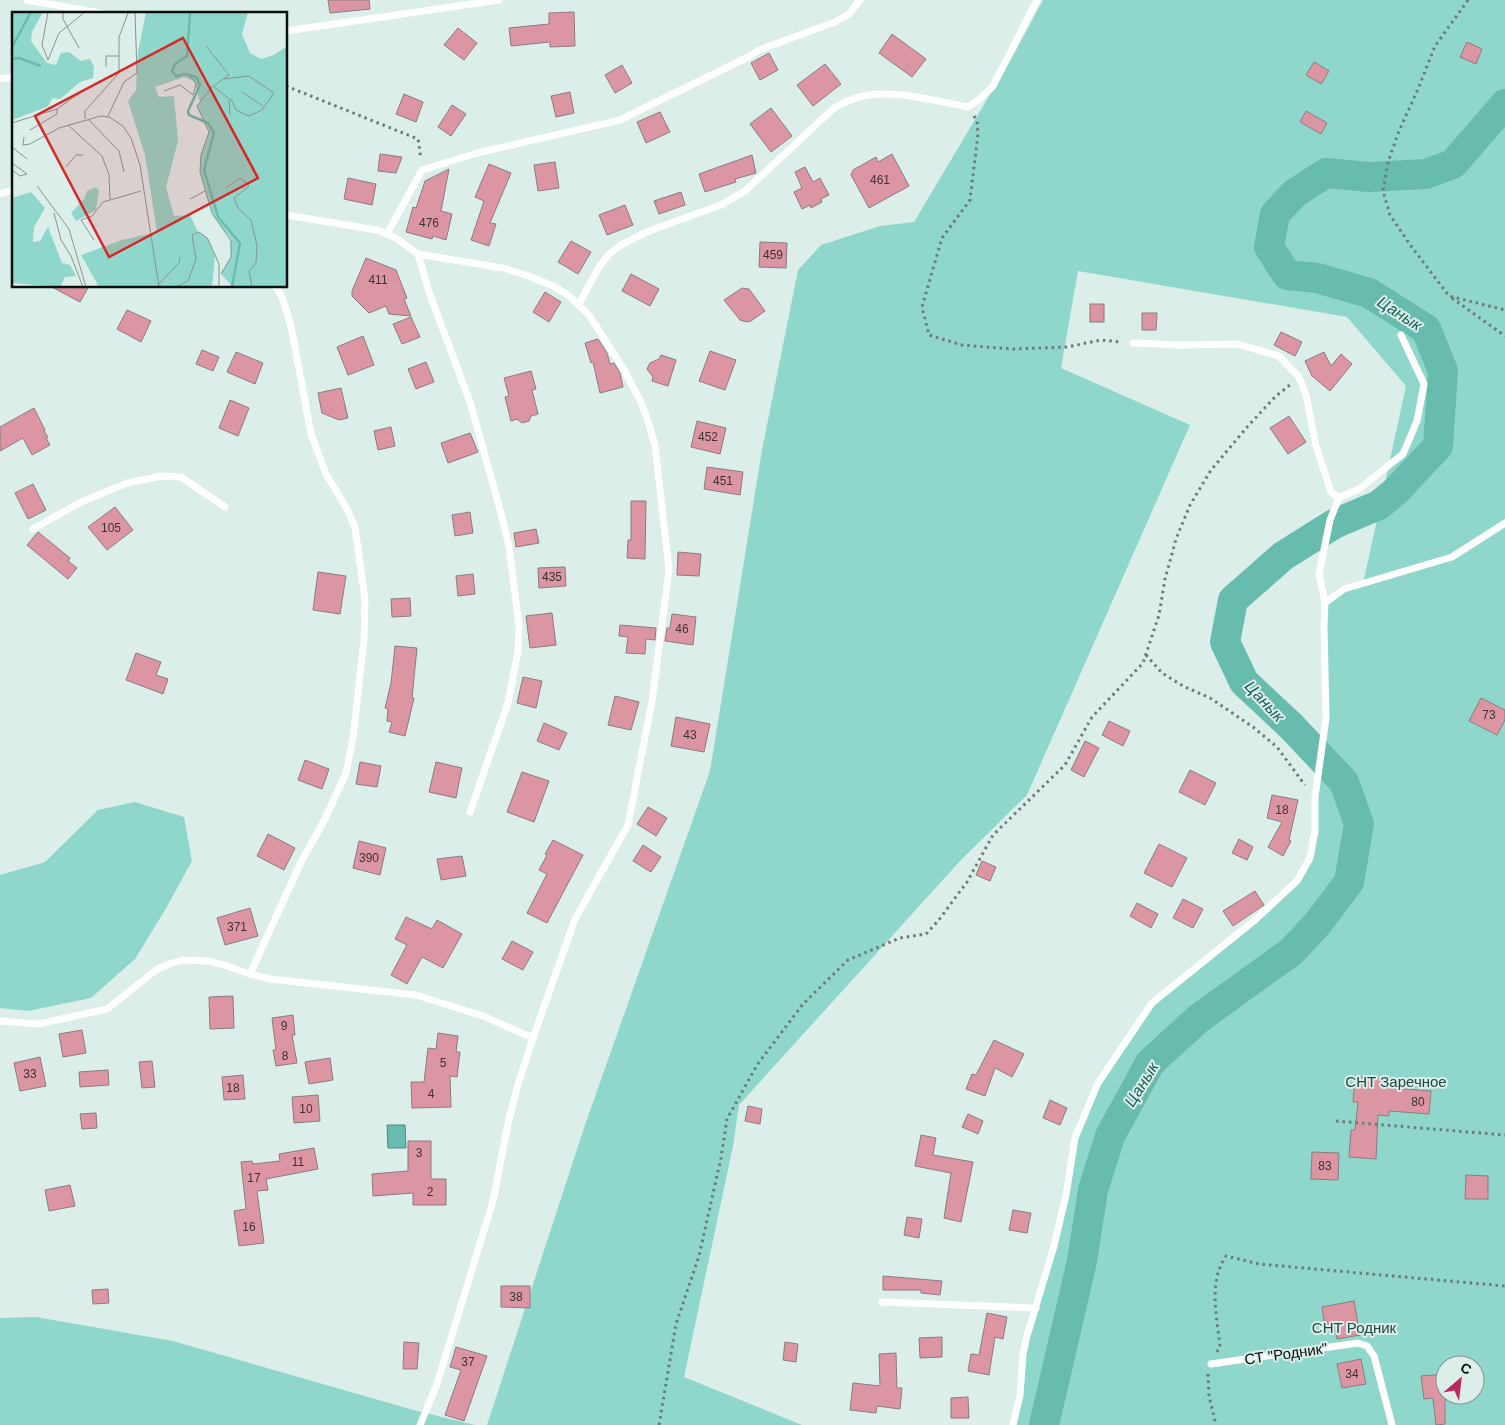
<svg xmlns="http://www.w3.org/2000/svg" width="1505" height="1425" font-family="Helvetica,sans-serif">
<rect width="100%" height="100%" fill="#dbeeea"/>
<g fill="#90d7cb" fill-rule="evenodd">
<path d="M1043 0H1505V1425H1013L1023 1354 1054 1246 1075 1138 1098 1083 1152 1003 1297 881 1310 858 1326 718 1325 603 1344 590 1363 584 1406 386 1347 317 1078 271 1061 368 1190 425 1027 795 960 861 739 1105 733 1146 684 1377 802 1425H487L585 1125 710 771 762 450 798 270 821 245 880 226 914 222 1014 54ZM1445 1365H1475V1395H1445Z"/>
<polygon points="135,802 184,817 192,861 165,910 135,959 91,998 28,1011 0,1008 0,875 45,862 98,810"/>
<polygon points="36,1317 173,1341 417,1411 475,1425 0,1425 0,1318"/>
</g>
<polygon fill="#67bcae" stroke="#4b887e" points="387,1125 405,1125 406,1148 388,1148"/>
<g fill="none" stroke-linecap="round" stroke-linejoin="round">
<polyline stroke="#67bcae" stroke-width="30" points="1044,1425 1082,1261 1093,1190 1110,1136 1150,1063 1198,1019 1292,951 1318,923 1349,882 1359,824 1344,782 1291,726 1244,682 1225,642 1233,600 1283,556 1334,524 1379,505 1396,491 1438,446 1443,371 1426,329 1369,293 1317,278 1287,275 1269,247 1275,214 1295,193 1326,173 1369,177 1426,174 1453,164 1505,104"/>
</g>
<g fill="#dc96a3" stroke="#8c7b7d">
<polygon points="328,0 369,0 370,9 330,13"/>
<polygon points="574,12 575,46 550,47 550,42 511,46 509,28 549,24 549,13"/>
<polygon points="458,28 477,43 464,60 444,45"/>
<polygon points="892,34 926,59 912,77 879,53"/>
<polygon points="1467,42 1482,49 1476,64 1460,57"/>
<polygon points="769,53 778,70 760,80 751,63"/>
<polygon points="1314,62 1329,71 1321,84 1306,75"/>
<polygon points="825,64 841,84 813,106 797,85"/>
<polygon points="622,65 632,83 615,93 605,75"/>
<polygon points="570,92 574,113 556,117 551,96"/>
<polygon points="404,94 423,102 416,122 396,114"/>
<polygon points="452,105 466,114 451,136 438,127"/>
<polygon points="771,108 792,136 771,152 750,124"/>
<polygon points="1306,111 1327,123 1321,134 1300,122"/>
<polygon points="660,112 670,132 646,143 637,122"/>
<polygon points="380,154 402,157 396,173 378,171"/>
<polygon points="892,154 909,186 869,208 851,175 853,170 876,157 878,162"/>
<polygon points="752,155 756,173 735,179 736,182 705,192 699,174"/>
<polygon points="555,162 559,188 538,191 534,165"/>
<polygon points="489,164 511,173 490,223 496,224 489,246 471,240 484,201 475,197"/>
<polygon points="805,167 813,182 820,178 829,195 821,199 822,202 811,208 810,205 802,209 794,192 802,188 795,172"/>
<polygon points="449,169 441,211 452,214 446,240 433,236 432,239 406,232 413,207 416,208 425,181"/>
<polygon points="348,178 376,184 372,205 344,199"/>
<polygon points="681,192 685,205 659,214 654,201"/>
<polygon points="625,205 633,225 607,235 599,215"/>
<polygon points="571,241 591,252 578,274 558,262"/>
<polygon points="760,242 787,243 786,268 759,267"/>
<polygon points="366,258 396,270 407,298 404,299 411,316 389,314 386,306 369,313 352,296 352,291"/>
<polygon points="631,274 659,289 650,306 622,291"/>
<polygon points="50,286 89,286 80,302"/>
<polygon points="742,288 749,289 765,311 751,321 747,322 740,320 724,300"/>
<polygon points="545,292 561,302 549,322 533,312"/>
<rect x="1090" y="304" width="14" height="18"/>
<polygon points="127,310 151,321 141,342 117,329"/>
<polygon points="1142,313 1157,313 1156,330 1142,330"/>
<polygon points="411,317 420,337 402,344 393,324"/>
<polygon points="1281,332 1302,342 1295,356 1274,345"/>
<polygon points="363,336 374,365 348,375 337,347"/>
<polygon points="598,339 607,353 610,364 614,363 620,373 623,387 600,393 593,362 591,363 585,343"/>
<polygon points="202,350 219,357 213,371 196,364"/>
<polygon points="710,351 736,360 725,390 699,381"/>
<polygon points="236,352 263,363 255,384 227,372"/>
<polygon points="1324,352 1331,366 1341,354 1352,364 1330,391 1312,376 1305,361"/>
<polygon points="661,355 676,360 668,386 652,381 653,377 647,369 650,363 659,359"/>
<polygon points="426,362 434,382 416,389 408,369"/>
<polygon points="531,371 536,389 532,390 538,414 531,416 529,421 522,423 517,419 511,421 505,397 509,396 504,378"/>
<polygon points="341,388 348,418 339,420 322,413 318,393"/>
<polygon points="230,400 249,408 238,436 219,428"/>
<polygon points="34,408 45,430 44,431 48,437 46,438 50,445 32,455 23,438 0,451 0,427"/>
<polygon points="1289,416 1306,442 1288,454 1270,428"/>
<polygon points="697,421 726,428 720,454 691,447"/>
<polygon points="391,427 395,446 378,450 374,431"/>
<polygon points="470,433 478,452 448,463 441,443"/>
<polygon points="707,467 743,472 740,495 704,489"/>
<polygon points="33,484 46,510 28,519 15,493"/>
<polygon points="631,501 646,501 645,559 627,558 628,540 631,540"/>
<polygon points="115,507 133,530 107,550 88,527"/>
<polygon points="470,512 473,533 455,536 452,515"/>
<polygon points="536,529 539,543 516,547 514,533"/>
<polygon points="38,532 70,558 68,561 77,568 68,579 27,545"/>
<polygon points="678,552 701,554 699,576 677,575"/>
<polygon points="565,567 566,586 539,588 538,568"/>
<polygon points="318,572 346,576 340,614 313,610"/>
<polygon points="473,574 475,594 458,596 456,576"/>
<polygon points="410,598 411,616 392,617 391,599"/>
<polygon points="552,613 556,645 530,648 526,616"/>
<polygon points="672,614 696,617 693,645 665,641 667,628 670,628"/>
<polygon points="620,625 656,628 655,640 646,639 645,654 626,653 628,637 619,636"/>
<polygon points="395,646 417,648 412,698 414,698 405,736 389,732 392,722 387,721 388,709 385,708 391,683"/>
<polygon points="136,653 161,662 156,675 168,679 163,694 126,680"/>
<polygon points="523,677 542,681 536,708 517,703"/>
<polygon points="615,696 639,702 631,730 608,725"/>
<polygon points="1481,698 1505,710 1505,720 1497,735 1469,721"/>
<polygon points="676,717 710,724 704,752 671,746"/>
<polygon points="1109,721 1130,731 1123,746 1102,735"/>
<polygon points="544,723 567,733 559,750 537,741"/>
<polygon points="1085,741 1099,748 1084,777 1071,770"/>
<polygon points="305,760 329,769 322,789 298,780"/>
<polygon points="360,762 381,766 377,787 356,784"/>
<polygon points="436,762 462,768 456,798 429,792"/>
<polygon points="1190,770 1216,783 1205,805 1179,792"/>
<polygon points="522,772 549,781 534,822 507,812"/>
<polygon points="1272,795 1298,800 1289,840 1291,841 1283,856 1268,847 1282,822 1267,818"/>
<polygon points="648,807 667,818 656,836 637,824"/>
<polygon points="268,834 295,848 284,870 257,856"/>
<polygon points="1239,839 1253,847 1247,860 1232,853"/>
<polygon points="553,840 583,855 547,923 527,913 547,874 539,870 547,855 545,854"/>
<polygon points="359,841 386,848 380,875 353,868"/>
<polygon points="1159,844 1187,858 1172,887 1144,873"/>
<polygon points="643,845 661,857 651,872 633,861"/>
<polygon points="462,856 466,876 441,880 437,859"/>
<polygon points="982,861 996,867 990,881 976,875"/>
<polygon points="1255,891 1264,905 1233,926 1223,911"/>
<polygon points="1183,899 1203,909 1193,928 1173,918"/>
<polygon points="1137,903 1158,914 1151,928 1130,916"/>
<polygon points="250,908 258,936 225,945 217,918"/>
<polygon points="406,917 432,929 437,920 462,934 443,968 422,957 407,984 391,975 407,945 395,939"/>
<polygon points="512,941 533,952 523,970 502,959"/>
<polygon points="233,996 234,1028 210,1029 209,997"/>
<polygon points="293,1015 295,1035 292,1035 297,1063 276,1066 273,1050 276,1050 272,1018"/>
<polygon points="82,1030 86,1053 63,1057 59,1034"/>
<polygon points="438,1033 458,1036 456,1052 460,1052 457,1077 450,1076 451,1107 412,1108 411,1082 424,1082 428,1048 436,1049"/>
<polygon points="994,1040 1024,1054 1012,1077 995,1068 985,1096 966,1089 972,1074 976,1075"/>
<polygon points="40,1057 46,1086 20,1091 14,1063"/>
<polygon points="330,1058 333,1080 309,1084 305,1062"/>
<polygon points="152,1061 155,1087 142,1088 139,1062"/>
<polygon points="108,1070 109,1085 80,1087 79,1072"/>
<polygon points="243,1075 245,1099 224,1100 222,1077"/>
<polygon points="1355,1076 1392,1080 1391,1088 1431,1091 1429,1114 1389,1111 1389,1116 1378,1115 1376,1159 1349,1157 1351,1130 1355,1130 1358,1102 1353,1102"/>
<polygon points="318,1095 320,1121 294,1123 292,1097"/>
<polygon points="1050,1100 1067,1108 1060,1125 1043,1118"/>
<polygon points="748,1106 762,1109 760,1124 745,1121"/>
<polygon points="96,1113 97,1128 82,1129 80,1114"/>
<polygon points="968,1114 983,1121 978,1134 962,1127"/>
<polygon points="921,1135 936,1138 933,1155 973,1162 961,1222 944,1218 951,1173 915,1166"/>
<polygon points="408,1141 431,1141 431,1179 446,1179 446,1205 413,1205 413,1193 373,1196 372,1174 408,1171"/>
<polygon points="314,1148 318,1169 266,1179 268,1190 257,1191 264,1243 239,1246 234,1211 246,1209 241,1162 252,1161 253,1164 280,1161 279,1154"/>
<polygon points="1312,1152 1339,1153 1338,1180 1311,1179"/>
<polygon points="1466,1175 1488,1176 1488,1199 1465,1199"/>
<polygon points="70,1185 75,1206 49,1211 45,1190"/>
<polygon points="1013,1210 1031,1213 1027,1233 1009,1230"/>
<polygon points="907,1217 922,1219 919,1238 904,1235"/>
<polygon points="883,1276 942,1281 940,1295 921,1293 921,1290 883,1290"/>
<polygon points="501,1286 530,1286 530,1308 501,1307"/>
<polygon points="108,1289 109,1303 93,1304 92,1290"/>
<polygon points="1354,1301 1360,1335 1337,1339 1335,1330 1332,1331 1331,1327 1328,1327 1327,1321 1324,1322 1322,1307"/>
<polygon points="987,1313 1007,1317 1003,1339 995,1337 989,1375 968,1371 971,1354 979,1355"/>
<polygon points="942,1337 942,1357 920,1358 919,1338"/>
<polygon points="404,1342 419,1343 417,1369 403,1369"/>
<polygon points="785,1342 798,1344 796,1362 783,1360"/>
<polygon points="456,1347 487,1356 464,1421 445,1415 461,1370 450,1367"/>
<polygon points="896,1353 897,1388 902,1388 900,1409 877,1406 876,1413 850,1410 853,1383 880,1386 879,1354"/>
<polygon points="1361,1359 1366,1384 1342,1388 1337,1364"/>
<polygon points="1445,1374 1445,1424 1436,1425 1433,1398 1424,1399 1421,1376"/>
<polygon points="968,1397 969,1418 951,1418 951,1398"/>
</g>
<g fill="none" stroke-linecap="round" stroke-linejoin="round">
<g stroke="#6e7a78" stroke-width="3" stroke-dasharray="2.5 4" stroke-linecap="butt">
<polyline points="1468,0 1435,46 1418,89 1399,131 1388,162 1383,191 1390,215 1411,246 1449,296 1505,310"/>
<polyline points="286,86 418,139 421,159"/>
<polyline points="974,116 977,121 978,134 970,200 942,238 922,307 929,335 962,345 1012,349 1067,347 1101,340 1122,342"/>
<polyline points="1452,298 1505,336"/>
<polyline points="1146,655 1162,673 1183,686 1210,698 1253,727 1277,747 1305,785"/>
<polyline points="1336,1121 1505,1135"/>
<path d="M1217 1352 1220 1346C1217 1317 1208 1282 1226 1256L1259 1264 1505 1286"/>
<polyline points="1208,1374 1209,1396 1216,1425"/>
<polyline points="659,1425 676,1324 699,1256 721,1158 727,1119 757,1065 803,1004 848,960 900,938 926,934 938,921 967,882 993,835 1065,765 1092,717 1143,663 1159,615 1165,579 1176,539 1190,505 1211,470 1248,426 1275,397 1291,384"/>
</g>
<g stroke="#fff" stroke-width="7">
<polyline points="27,0 106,14"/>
<polyline points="286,31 499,0"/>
<polyline points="0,79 14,77"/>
<polyline points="0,194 14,190"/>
<polyline points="286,215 377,230 396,238 418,254 503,268 529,276 555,287 568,295 589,315 623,368 641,402 649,424 655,445 669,570 652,701 628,825 575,919 533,1038 519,1081 509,1119 493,1201 437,1384 420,1425"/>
<polyline points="387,234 422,170 477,153 620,120 748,57 759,50 835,22 849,14 860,0"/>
<polyline points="418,254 429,292 471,405 502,517 509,547 519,626 518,651 508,703 470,812"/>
<path d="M579 304 599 267 609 254 621 245 649 231 721 205 745 191 834 108C843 103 852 98 863 96 894 89 936 101 968 107L981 98 993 86 1037 0"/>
<polyline points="1133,343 1180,345 1237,344 1279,356 1299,377 1306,395 1316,446 1331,492 1339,498 1359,489 1403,454 1417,421 1424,384 1401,335"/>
<polyline points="33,529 79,503 127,483 161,476 181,477 225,507"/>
<polyline points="1325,603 1319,574 1330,520 1339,498"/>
<polyline points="250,974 301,862 324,821 346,773 353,738 364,639 365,600 355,527 347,509 326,474 311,434 292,331 287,312 281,295 275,286"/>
<polyline points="0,1021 38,1024 107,1009 156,970 169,964 183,960 208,961 221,964 250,974 270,979 416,995 483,1016 533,1038"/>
<polyline points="882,1302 1036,1308"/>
<polyline points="1211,1364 1358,1343 1367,1346 1374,1356 1392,1425"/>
<polyline points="1013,1425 1020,1395 1023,1354 1027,1336 1054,1246 1066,1195 1075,1138 1098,1083 1152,1003 1255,920 1297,881 1310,858 1315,831 1315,797 1326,718 1324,626 1325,603 1344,589 1452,557 1505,523"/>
</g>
</g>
<g text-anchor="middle" stroke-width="4" stroke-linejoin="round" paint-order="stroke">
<g font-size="12" fill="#3e3234">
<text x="880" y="184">461</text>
<text x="429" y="227">476</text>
<text x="773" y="259">459</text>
<text x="378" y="284">411</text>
<text x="708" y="441">452</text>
<text x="723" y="485">451</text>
<text x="111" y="532">105</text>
<text x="552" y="581">435</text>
<text x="682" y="633">46</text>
<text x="1489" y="719">73</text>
<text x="690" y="739">43</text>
<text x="1282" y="814">18</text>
<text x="369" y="862">390</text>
<text x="237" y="931">371</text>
<text x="284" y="1030">9</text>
<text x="285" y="1060">8</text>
<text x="443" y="1067">5</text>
<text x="30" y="1078">33</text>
<text x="233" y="1092">18</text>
<text x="431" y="1098">4</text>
<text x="1418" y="1106">80</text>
<text x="306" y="1113">10</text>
<text x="419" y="1157">3</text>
<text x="298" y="1166">11</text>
<text x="1325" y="1170">83</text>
<text x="254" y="1182">17</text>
<text x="430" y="1196">2</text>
<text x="249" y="1231">16</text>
<text x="516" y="1301">38</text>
<text x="468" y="1366">37</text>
<text x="1352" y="1378">34</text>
</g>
<g font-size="15" fill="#224943" stroke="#dbeeea">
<text x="1396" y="1087">СНТ Заречное</text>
<text x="1354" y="1333">СНТ Родник</text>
</g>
<g font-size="15" fill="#0a100f" stroke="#dbeeea">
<text transform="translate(1286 1354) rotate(-8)" y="5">СТ "Родник"</text>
</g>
<g font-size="16" font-style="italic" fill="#195f56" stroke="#dbeeea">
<text transform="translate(1400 313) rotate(33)" y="6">Цанык</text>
<text transform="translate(1265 701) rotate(47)" y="6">Цанык</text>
<text transform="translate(1141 1084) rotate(-58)" y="6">Цанык</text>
</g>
</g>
<g transform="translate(12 12)">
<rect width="275" height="275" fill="#dbeeea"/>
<path d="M0 0H31L20 20 19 29 35 51 44 53 49 41 57 40 69 49 78 47 82 55 81 66 68 70 48 87 41 86 35 95 0 108ZM134 0H236L230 22 238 41 249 47 262 43 275 34V275H221L209 262 219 245V227L201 204 188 160 189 143 197 120 185 94 188 90 182 69 172 65 143 75 147 85 162 84 166 129 154 175 162 204 178 203 186 220 195 225 203 244 200 275H87L69 243 110 228 145 220 133 143 116 89 124 78 126 40ZM84 175 87 179 84 198 64 209 59 201 72 187 75 179ZM19 180 33 196 22 215 21 230 28 229 36 215 50 251 58 253 64 264 53 265 48 275 0 271V186Z" fill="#90d7cb"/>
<path fill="none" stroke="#67bcae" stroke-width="2.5" d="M178 0 175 44 163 52 160 59 164 64 173 62 184 65 188 73 176 99 177 103 196 111 202 121 192 158 206 205 228 231 220 275M0 35 19 0M0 47 7 46 29 54"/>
<path fill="none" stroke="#879592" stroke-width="1" d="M36 0 30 33 36 48 47 21 73 0M51 0V7L67 36M194 34 217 63 200 75 185 94 197 120 189 143 188 160 200 201 219 229V245L209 262M94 55V44H107M202 75 220 89 224 98 237 104 250 98 262 81 237 64 212 67M152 79 168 73 181 83 184 72 178 64M230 80 251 94M217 88 218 103M96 104 112 70 125 61 123 0M73 107V99L107 61V25L116 1 122 0M77 108 107 139 112 160M0 111 45 97 73 77M56 113 90 144 97 163 98 187M18 118 45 102V97M12 125 11 133 18 132 47 116 89 104 97 105 111 114 119 126 128 153 147 275M0 135 15 147M0 151 15 162 8 164 0 158M54 155 64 143H71M25 174 57 217 74 275M214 176 228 166 237 174 222 186 226 196 239 208 245 234 244 251 237 259 240 275M178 187 193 179M42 201 49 228 59 244 71 275M82 228 69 208 80 204 91 190 129 179M146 273 167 251 168 245M163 275 176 269 184 247 180 223 187 220 196 227 207 252V275"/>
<path fill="#d62828" fill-opacity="0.15" stroke="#d62828" stroke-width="2.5" d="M171 26 246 166 97 245 23 104Z"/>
<rect width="275" height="275" fill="none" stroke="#0a100f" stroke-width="2.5"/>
</g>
<g transform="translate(1460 1380) rotate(28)"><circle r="24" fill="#dbeeea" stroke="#879592"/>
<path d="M0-4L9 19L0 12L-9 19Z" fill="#b92a58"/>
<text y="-8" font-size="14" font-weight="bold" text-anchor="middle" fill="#0a100f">С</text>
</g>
</svg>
